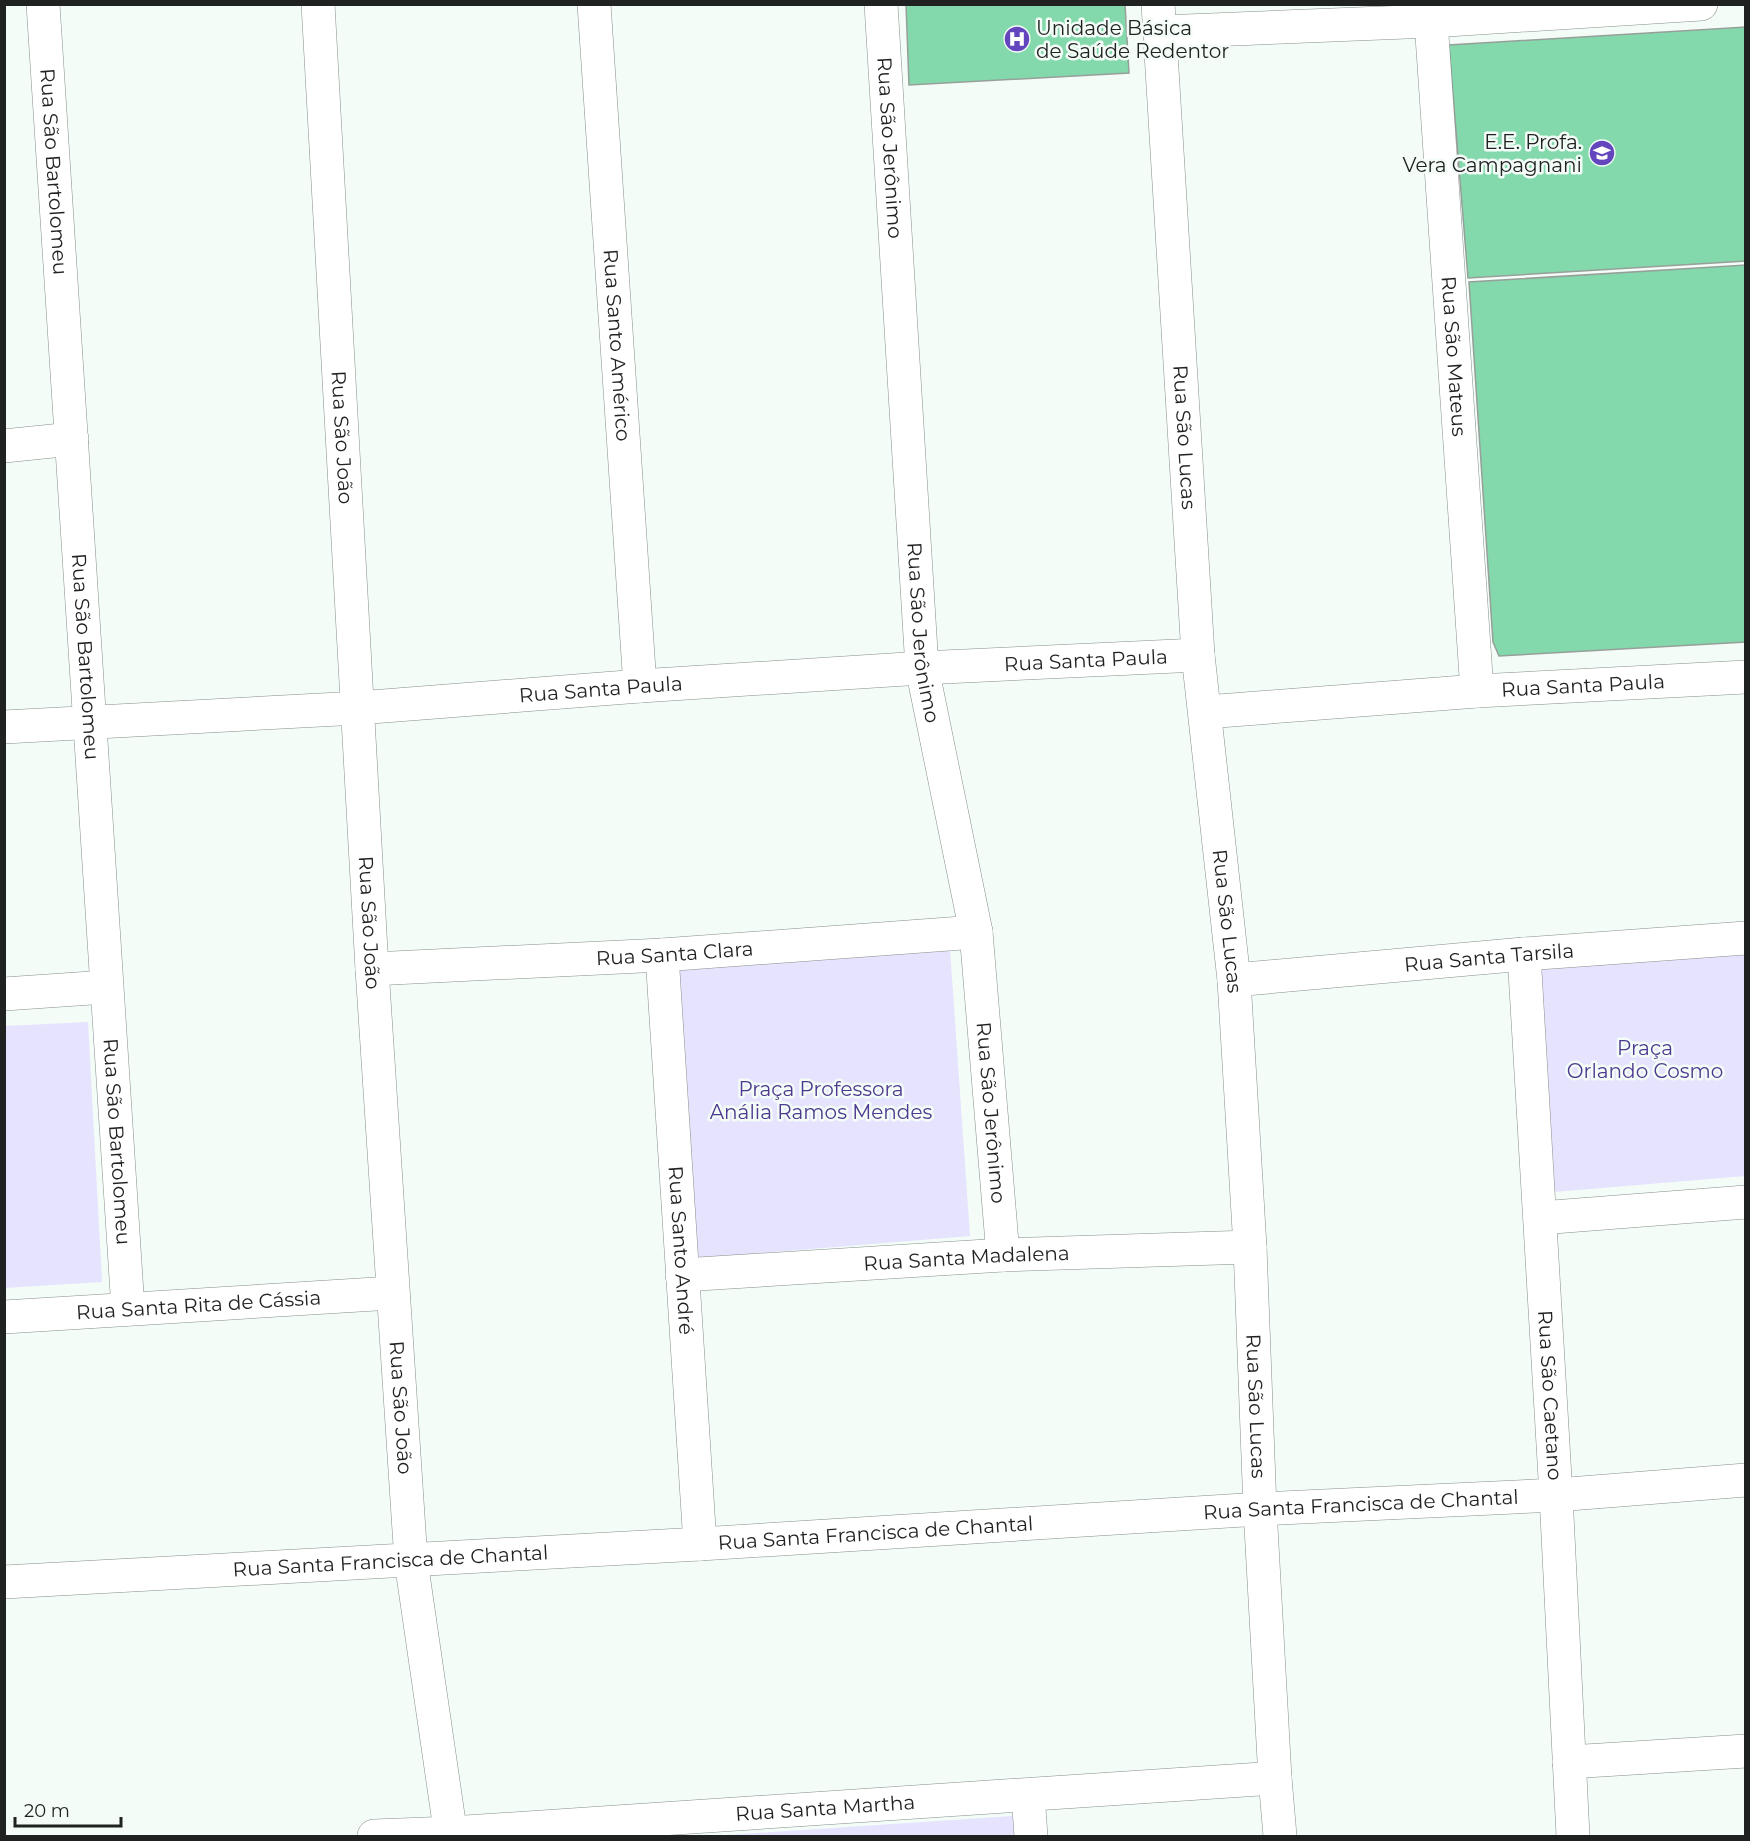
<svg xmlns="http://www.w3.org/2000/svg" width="1750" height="1841" font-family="Montserrat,sans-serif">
<rect width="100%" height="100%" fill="#f3fcf7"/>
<g fill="#e6e3fe">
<polygon points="950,949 970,1236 690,1259 674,970"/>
<polygon points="1745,951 1745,1176 1554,1192 1537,968"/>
<polygon points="88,1022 102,1282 5,1288 5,1026"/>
<polygon points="1013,1816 1015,1836 727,1836 727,1835"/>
</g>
<g fill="#83d9ab" stroke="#979f9a" stroke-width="1.5">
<polygon points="906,4 1125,4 1129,73 909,85"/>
<polygon points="1746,27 1746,261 1468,278 1449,45"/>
<polygon points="1746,265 1746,642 1499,656 1493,642 1469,282"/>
</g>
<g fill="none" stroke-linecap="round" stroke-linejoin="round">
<defs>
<g id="minor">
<path id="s1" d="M43 4 128 1309"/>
<path id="s2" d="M318 4 372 969 411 1561 451 1836"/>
<path id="s3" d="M594 4 640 686"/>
<path id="s4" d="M881 4 922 668 976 932 1003 1255"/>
<path id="s5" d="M1158 4 1198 655 1234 980 1250 1247 1260 1509 1275 1778 1280 1836"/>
<path id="s6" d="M1431 21 1477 691"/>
<polyline points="1161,32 1431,21 1701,4"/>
<polyline points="4,446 72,439"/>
<path id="s7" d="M1206 712 1477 691 1746 677"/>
<path id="s8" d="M4 727 358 708 640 686 922 668 1198 655"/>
<path id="s9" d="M1524 954 1556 1495 1573 1836"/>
<path id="s10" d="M662 955 700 1544"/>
<path id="s11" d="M372 969 662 955 976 932"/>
<path id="s12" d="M1234 980 1524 954 1746 938"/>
<polyline points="4,994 106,987"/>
<polyline points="1540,1218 1746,1202"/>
<path id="s13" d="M682 1275 1003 1255 1250 1247"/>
<path id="s14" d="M4 1317 392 1293"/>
<path id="s15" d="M4 1582 700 1544 1260 1509 1556 1495 1746 1480"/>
<polyline points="1569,1762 1746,1751"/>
<polyline points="1028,1795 1031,1836"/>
<path id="s16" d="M374 1836 451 1833 1275 1778"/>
</g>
</defs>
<use href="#minor" stroke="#868f8a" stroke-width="34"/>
<use href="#minor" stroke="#fff" stroke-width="33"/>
</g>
<defs>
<symbol id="hospital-disc" viewBox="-11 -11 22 22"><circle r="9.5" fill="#6345bd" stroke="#f3fcf7"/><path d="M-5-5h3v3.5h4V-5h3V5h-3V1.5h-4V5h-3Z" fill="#fff"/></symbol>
<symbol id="school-disc" viewBox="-11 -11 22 22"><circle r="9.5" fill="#6345bd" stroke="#f3fcf7"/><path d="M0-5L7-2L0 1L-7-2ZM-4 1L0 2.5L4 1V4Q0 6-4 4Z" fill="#fff"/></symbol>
</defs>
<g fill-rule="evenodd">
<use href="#hospital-disc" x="1002" y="24" width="30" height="30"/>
<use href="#school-disc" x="1587" y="138" width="30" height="30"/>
</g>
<g text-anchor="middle" stroke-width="5" stroke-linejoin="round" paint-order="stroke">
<g font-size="20" fill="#1f2220" stroke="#f3fcf7" text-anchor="start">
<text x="1036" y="35">Unidade Básica<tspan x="1036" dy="23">de Saúde Redentor</tspan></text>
<text x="1582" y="149" text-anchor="end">E.E. Profa.<tspan x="1582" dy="23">Vera Campagnani</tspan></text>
</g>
<g font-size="20" fill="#1f2220" stroke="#f3fcf7">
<text dy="7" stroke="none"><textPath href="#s4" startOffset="144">Rua São Jerônimo</textPath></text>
<text dy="7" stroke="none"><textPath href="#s1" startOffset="168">Rua São Bartolomeu</textPath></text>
<text dy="7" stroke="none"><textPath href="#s3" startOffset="342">Rua Santo Américo</textPath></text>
<text dy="7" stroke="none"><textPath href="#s6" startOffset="336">Rua São Mateus</textPath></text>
<text dy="7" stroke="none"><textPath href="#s5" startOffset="434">Rua São Lucas</textPath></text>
<text dy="7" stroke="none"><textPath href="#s2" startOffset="434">Rua São João</textPath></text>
<text dy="7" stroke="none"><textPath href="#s4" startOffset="630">Rua São Jerônimo</textPath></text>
<text dy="7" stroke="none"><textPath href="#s1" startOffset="654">Rua São Bartolomeu</textPath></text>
<text dy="7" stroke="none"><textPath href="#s8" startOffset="1084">Rua Santa Paula</textPath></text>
<text dy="7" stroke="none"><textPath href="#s7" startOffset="378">Rua Santa Paula</textPath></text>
<text dy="7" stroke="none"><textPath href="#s8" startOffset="598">Rua Santa Paula</textPath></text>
<text dy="7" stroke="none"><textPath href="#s5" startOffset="920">Rua São Lucas</textPath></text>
<text dy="7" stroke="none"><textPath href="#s2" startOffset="920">Rua São João</textPath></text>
<text dy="7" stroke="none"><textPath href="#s11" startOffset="303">Rua Santa Clara</textPath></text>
<text dy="7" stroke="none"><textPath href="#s12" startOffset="256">Rua Santa Tarsila</textPath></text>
<text dy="7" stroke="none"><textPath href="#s4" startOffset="1116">Rua São Jerônimo</textPath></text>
<text dy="7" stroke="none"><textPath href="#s1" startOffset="1140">Rua São Bartolomeu</textPath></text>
<text dy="7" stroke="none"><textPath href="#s10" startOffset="296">Rua Santo André</textPath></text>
<text dy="7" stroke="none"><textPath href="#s13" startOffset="285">Rua Santa Madalena</textPath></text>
<text dy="7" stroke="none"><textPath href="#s14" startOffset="195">Rua Santa Rita de Cássia</textPath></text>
<text dy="7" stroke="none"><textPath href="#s9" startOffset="442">Rua São Caetano</textPath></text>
<text dy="7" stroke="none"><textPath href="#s5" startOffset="1406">Rua São Lucas</textPath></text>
<text dy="7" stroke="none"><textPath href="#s2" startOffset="1406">Rua São João</textPath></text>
<text dy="7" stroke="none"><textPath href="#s15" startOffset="1359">Rua Santa Francisca de Chantal</textPath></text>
<text dy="7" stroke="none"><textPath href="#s15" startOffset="873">Rua Santa Francisca de Chantal</textPath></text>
<text dy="7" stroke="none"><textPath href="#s15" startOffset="387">Rua Santa Francisca de Chantal</textPath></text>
<text dy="7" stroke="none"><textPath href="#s16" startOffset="452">Rua Santa Martha</textPath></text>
</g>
<g font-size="20" fill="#4d398f" stroke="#f3fcf7">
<text x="1645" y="1055">Praça<tspan x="1645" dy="23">Orlando Cosmo</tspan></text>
<text x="821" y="1096">Praça Professora<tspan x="821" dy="23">Anália Ramos Mendes</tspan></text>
</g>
</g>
<rect width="1750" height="1841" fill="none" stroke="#1f2220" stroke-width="12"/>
<path d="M15 1817v9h106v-9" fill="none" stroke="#1f2220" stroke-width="3"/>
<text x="24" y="1817" font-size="18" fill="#1f2220" stroke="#f3fcf7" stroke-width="4.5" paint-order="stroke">20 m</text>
</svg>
